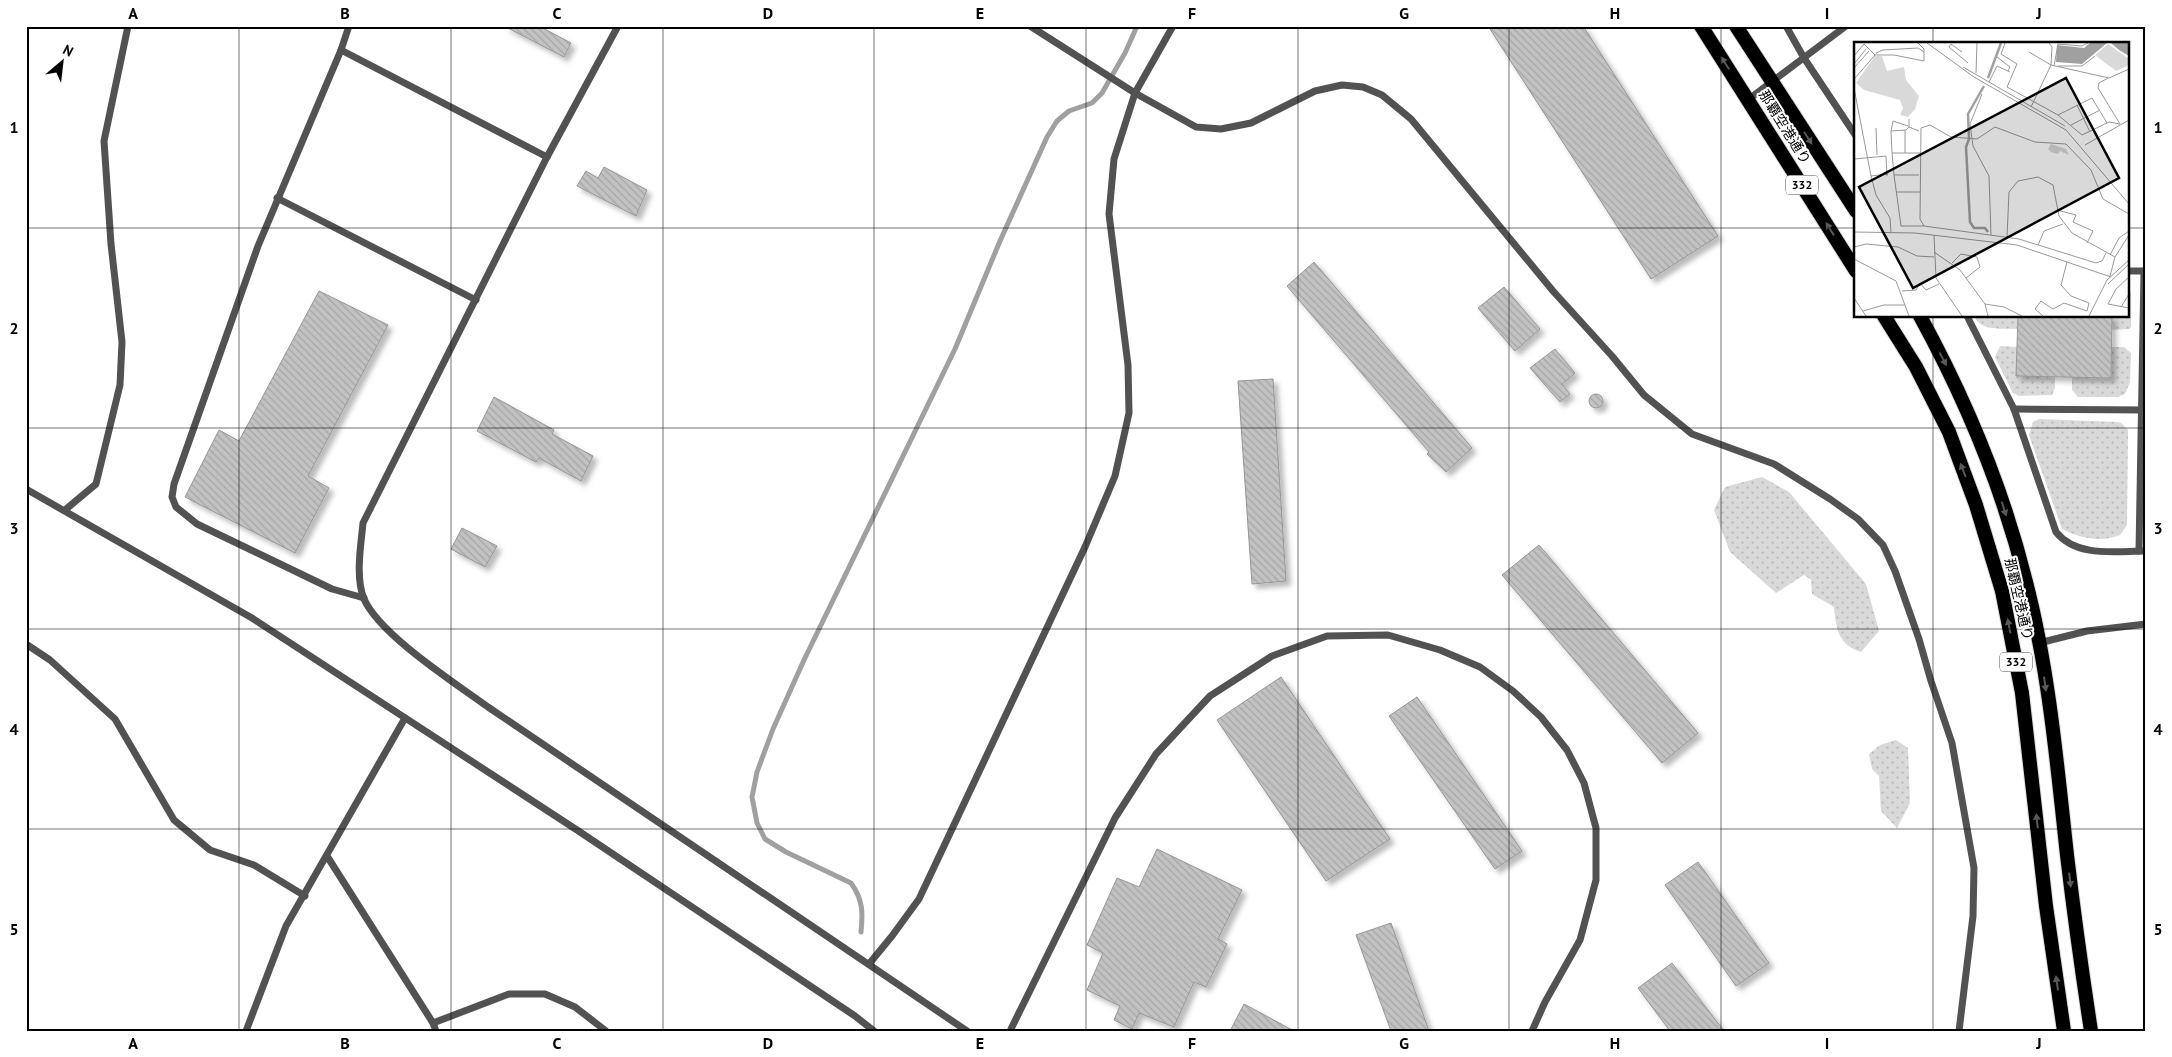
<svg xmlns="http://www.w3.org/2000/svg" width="2172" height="1057" font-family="'PT Sans','Noto Sans JP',sans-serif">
<defs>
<pattern id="grass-dots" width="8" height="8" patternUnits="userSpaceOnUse" patternTransform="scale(1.25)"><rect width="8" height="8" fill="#d9d9d9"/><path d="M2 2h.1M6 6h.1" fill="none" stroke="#b8b8b8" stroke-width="1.8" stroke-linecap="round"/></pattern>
<pattern id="building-back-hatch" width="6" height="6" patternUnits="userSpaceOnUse" patternTransform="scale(1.25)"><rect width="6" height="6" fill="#c2c2c2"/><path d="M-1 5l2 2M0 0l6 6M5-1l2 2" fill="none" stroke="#a5a5a5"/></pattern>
<filter id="shadow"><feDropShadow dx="4.5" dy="4.5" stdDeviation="2.5" flood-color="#0004"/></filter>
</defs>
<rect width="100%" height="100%" fill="#fff"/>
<g fill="url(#grass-dots)">
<polygon points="2128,288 2131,293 2131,327 2129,329 2112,330 2112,316 2128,316"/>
<path d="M1974 316H2018L2017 329C2001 328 1982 332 1974 316Z"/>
<polygon points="2000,346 2017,347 2055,377 2055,388 2052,395 2019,396 2013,393 1995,357"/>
<polygon points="2112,347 2124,347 2131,353 2130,382 2125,394 2118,397 2078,397 2072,390 2072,377 2111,378"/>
<path d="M2039 419 2117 422 2121 423 2128 430 2127 525 2120 535C2102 543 2079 538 2062 529L2029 435 2033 422Z"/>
<path d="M1762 477 1789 492 1866 584 1879 631 1861 652C1838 645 1836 628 1834 607L1812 594 1811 580 1804 575 1776 593 1730 552 1714 510 1725 487Z"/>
<polygon points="1896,740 1908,748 1910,803 1897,828 1881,811 1879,776 1872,769 1869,754 1880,745"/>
</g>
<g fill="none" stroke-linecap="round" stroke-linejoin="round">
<path stroke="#a0a0a0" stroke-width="5" d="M861 932C863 912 863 900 851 883L786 852 765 839 757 823 752 797 757 772 773 729 804 660 955 349 1000 241 1047 137 1057 121 1069 111 1092 103 1102 93 1125 53 1137 26"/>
</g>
<g fill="url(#building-back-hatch)" stroke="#969696" filter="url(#shadow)">
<polygon points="504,26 539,26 571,43 564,57"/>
<polygon points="1488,26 1583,26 1718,236 1651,279"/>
<polygon points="604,167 647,190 636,216 577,186 586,171 598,178"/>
<polygon points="1314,262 1472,448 1446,472 1427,454 1429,452 1287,286"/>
<polygon points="1504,287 1540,329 1515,351 1478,308"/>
<polygon points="319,291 388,325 308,476 329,488 295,553 185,497 219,430 239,441"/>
<polygon points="2018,316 2112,316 2111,378 2016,376"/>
<polygon points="1555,349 1575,373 1562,384 1570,394 1560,402 1530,368"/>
<polygon points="1273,379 1286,581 1252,584 1238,381"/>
<circle cx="1596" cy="401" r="7"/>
<polygon points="494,397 554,430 552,434 593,456 581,481 539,458 536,462 477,431"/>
<polygon points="462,528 497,546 485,567 451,549"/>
<polygon points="1539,545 1698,733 1662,763 1502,575"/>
<polygon points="1281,677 1390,839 1326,881 1217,720"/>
<polygon points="1417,697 1522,851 1495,869 1389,716"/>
<polygon points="1157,849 1242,890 1218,939 1227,944 1206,987 1194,982 1174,1027 1139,1013 1132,1029 1114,1020 1120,1006 1087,990 1103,953 1087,945 1117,878 1139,887"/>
<polygon points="1698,862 1769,963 1736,986 1665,885"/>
<polygon points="1391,923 1429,1031 1391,1031 1356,935"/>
<polygon points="1672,963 1724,1031 1670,1031 1638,988"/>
<polygon points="1244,1004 1294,1031 1230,1031"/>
</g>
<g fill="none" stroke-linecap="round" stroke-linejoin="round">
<defs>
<g id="trunk">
<polyline points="1701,26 1856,271"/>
<polyline points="1736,26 1856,211"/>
<polyline points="1884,316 1916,367 1949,432 1976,505 2002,591 2022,693 2046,906 2064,1031"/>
<path d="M1920 316C1966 400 2003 489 2026 582 2049 671 2057 764 2067 855 2074 914 2082 972 2091 1031"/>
</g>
</defs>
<use href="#trunk" stroke="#dbdbdb" stroke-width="16"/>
<g stroke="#525252" stroke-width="7">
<polyline points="349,26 341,50 547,157"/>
<path d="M618 26 547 157 363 523C361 545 355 577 364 599 380 635 455 683 488 707L967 1031"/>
<polyline points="1030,26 1135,93 1196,127 1221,129 1251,123 1315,91 1342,85 1363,87 1382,95 1411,119 1553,291 1612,356 1644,395 1692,434 1774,464 1830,499 1858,519 1883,545 1895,571 1919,639 1931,681 1952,743 1974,868 1973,916 1959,1031"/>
<polyline points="1786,26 1804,58 1856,136"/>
<polyline points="341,50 258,246 174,484 172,497 176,507 197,524 332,589 364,598"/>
<polyline points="1749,99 1846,26"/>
<polyline points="277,198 476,300"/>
<polyline points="2128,271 2146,271"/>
<path d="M1967 316 2014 409 2056 532C2077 558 2116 551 2146 551"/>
<polyline points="2014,409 2146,410"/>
<polyline points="26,489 252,618 577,830 855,1016 874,1031"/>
<polyline points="65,510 96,484 120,385 122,342 111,244 104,141 128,26"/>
<polyline points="2139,551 2144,271"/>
<polyline points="2039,643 2087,631 2146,624"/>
<polyline points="26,644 50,660 115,719 174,820 210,850 254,865 305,896"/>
<polyline points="327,856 433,1023 436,1031"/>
<polyline points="869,964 892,936 919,899 1085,547 1115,476 1129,413 1128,365 1109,214 1114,159 1135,93 1173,26"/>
<polyline points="433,1023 509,994 545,994 575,1007 606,1031"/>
<polyline points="246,1031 286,926 405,718"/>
<polyline points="1010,1031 1115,818 1156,754 1210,696 1272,656 1327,636 1388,635 1440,650 1480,667 1513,691 1541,717 1567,750 1584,783 1596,828 1596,880 1580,940 1545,1002 1532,1031"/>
</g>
<use href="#trunk" stroke="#000" stroke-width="14"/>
</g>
<defs><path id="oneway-solid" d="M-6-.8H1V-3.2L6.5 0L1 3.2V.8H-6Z" transform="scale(1.25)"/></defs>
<g fill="#595959">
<use href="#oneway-solid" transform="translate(1725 63) rotate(-123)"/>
<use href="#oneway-solid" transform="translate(1808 138) rotate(57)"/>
<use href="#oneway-solid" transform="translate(1830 229) rotate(-122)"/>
<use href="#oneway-solid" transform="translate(1943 359) rotate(62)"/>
<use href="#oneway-solid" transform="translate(1963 470) rotate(-111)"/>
<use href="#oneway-solid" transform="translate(2004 509) rotate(73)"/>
<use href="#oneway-solid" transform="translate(2009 626) rotate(-101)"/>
<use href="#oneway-solid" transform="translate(2045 684) rotate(82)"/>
<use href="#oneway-solid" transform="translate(2037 821) rotate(-96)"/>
<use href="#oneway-solid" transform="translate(2070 880) rotate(84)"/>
<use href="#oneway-solid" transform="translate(2057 983) rotate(-98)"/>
</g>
<path fill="none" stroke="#000" stroke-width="1" stroke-opacity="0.55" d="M239 26V1031M451 26V1031M663 26V1031M874 26V1031M1086 26V1031M1298 26V1031M1509 26V1031M1721 26V1031M1933 26V44M26 228H1856M2128 228H2146M1933 316V1031M26 428H2146M26 629H2146M26 829H2146"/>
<g text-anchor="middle" stroke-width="4" stroke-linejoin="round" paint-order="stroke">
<g fill="#fff" stroke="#4c4c4c" stroke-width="1">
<rect x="1786" y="175.5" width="32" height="19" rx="4"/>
<rect x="2000" y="652.5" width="32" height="19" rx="4"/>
</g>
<g font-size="12" font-weight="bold" fill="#000">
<text x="1802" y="189">332</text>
<text x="2016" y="666">332</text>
</g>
<g font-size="14" fill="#000" stroke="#fff">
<text transform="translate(1785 127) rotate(58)" y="5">那覇空港通り</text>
<text transform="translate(2019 599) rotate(77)" y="5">那覇空港通り</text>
</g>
</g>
<g transform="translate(1854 42)">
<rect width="275" height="275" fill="#fff"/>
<path d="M254 2 275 17V23L262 29 241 13ZM21 14H28L33 29 50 25 52 38 65 54 61 67 54 75 46 73 49 66 46 58 10 48 2 41ZM197 102 212 107 215 113 206 109 204 112 197 110 194 107Z" fill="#d9d9d9"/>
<path d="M236 1H253L228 22 202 20 203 3 230 6ZM257 1H275V14L265 8Z" fill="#a0a0a0"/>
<path fill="none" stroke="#a0a0a0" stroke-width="2.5" d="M134 36 147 1M130 44 114 72 115 97 112 105 116 180 120 186H131L134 190"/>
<path fill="none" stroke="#999" stroke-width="1" d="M73 1 120 35 212 88 275 162M151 1 147 12 163 22 153 45 204 73 228 93 255 80 266 82M108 10 97 2 95 5 114 21M175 10 197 23 198 5 195 1M22 11 29 8 64 6 70 10M0 14 10 2 21 13H40L70 19V7L64 1M143 15 156 25 154 29M0 22 12 7M200 24 204 2 228 4 234 1M204 24H228L241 14M109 25 211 84M0 26 15 9M122 31 123 1M1 36 21 13M254 36 245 41 244 46 266 82M135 40 143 24 156 30M0 46 17 134 34 132M128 52 116 82 119 104 135 134 137 193M223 63 236 90M177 65 197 23 255 36 275 27M204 73 238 56 253 81M55 77V85L65 89M217 83 246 68M22 86 23 113M51 88V111M37 89 39 79 54 84M231 103 275 78M38 111 37 89 52 88 55 85M0 117 32 114 33 134M40 133 47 184H70M65 133H40L38 111H66M17 134 22 153 36 176 37 190M42 150H66M203 168 222 173 219 180 239 189 233 201M0 190 61 191 163 203 257 235M80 193 82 236 108 274M153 195 155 150 164 139 184 135 199 143 205 174 218 191 261 215M184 203 190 189 209 182M0 205 12 202 44 205 63 214 80 215M80 210 106 228 131 262 134 274M252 211 248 219 242 221 165 197 70 184 66 177 67 86 76 83 97 95 123 97 141 85 181 100 212 102 237 128 249 157 275 172M256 213 265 196 275 189M0 217 42 239 55 274M98 221 107 212 123 215 126 225 112 236M256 234 261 215 275 193M275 235 262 247 254 262 275 266M254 242 275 222M48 249 62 248 66 241 72 248 85 242M0 256 12 274M131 262 150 265 168 274M267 265 275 252M9 269 30 263H51M189 274 181 267 187 259 199 267 210 261 233 269 235 261 217 254 207 243 213 220M235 274 253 238 275 218"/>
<path fill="#000" fill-opacity="0.15" stroke="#000" stroke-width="2.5" d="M212 36 265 136 59 246 5 145Z"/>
<rect width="275" height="275" fill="none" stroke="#000" stroke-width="2.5"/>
</g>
<rect width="2172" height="1057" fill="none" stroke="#ffffff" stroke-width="55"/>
<g transform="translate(62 62) rotate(28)" stroke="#ffffff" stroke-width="4" paint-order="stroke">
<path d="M0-4L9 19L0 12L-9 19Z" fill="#000000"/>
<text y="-8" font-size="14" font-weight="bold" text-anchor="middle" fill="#000000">N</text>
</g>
<rect x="28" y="28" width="2116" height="1002" fill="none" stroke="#000" stroke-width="2"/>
<g font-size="16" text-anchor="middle" font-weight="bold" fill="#000">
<text x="133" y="19">A</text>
<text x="345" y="19">B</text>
<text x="557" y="19">C</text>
<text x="768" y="19">D</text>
<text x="980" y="19">E</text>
<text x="1192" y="19">F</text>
<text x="1404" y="19">G</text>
<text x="1615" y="19">H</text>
<text x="1827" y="19">I</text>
<text x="2039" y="19">J</text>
<text x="14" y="133">1</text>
<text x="2158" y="133">1</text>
<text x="14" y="334">2</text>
<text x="2158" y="334">2</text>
<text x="14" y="534">3</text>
<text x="2158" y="534">3</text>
<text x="14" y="735">4</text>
<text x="2158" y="735">4</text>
<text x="14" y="935">5</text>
<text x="2158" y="935">5</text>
<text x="133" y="1049">A</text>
<text x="345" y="1049">B</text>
<text x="557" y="1049">C</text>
<text x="768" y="1049">D</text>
<text x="980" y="1049">E</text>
<text x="1192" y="1049">F</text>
<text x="1404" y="1049">G</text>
<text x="1615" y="1049">H</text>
<text x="1827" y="1049">I</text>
<text x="2039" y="1049">J</text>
</g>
</svg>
